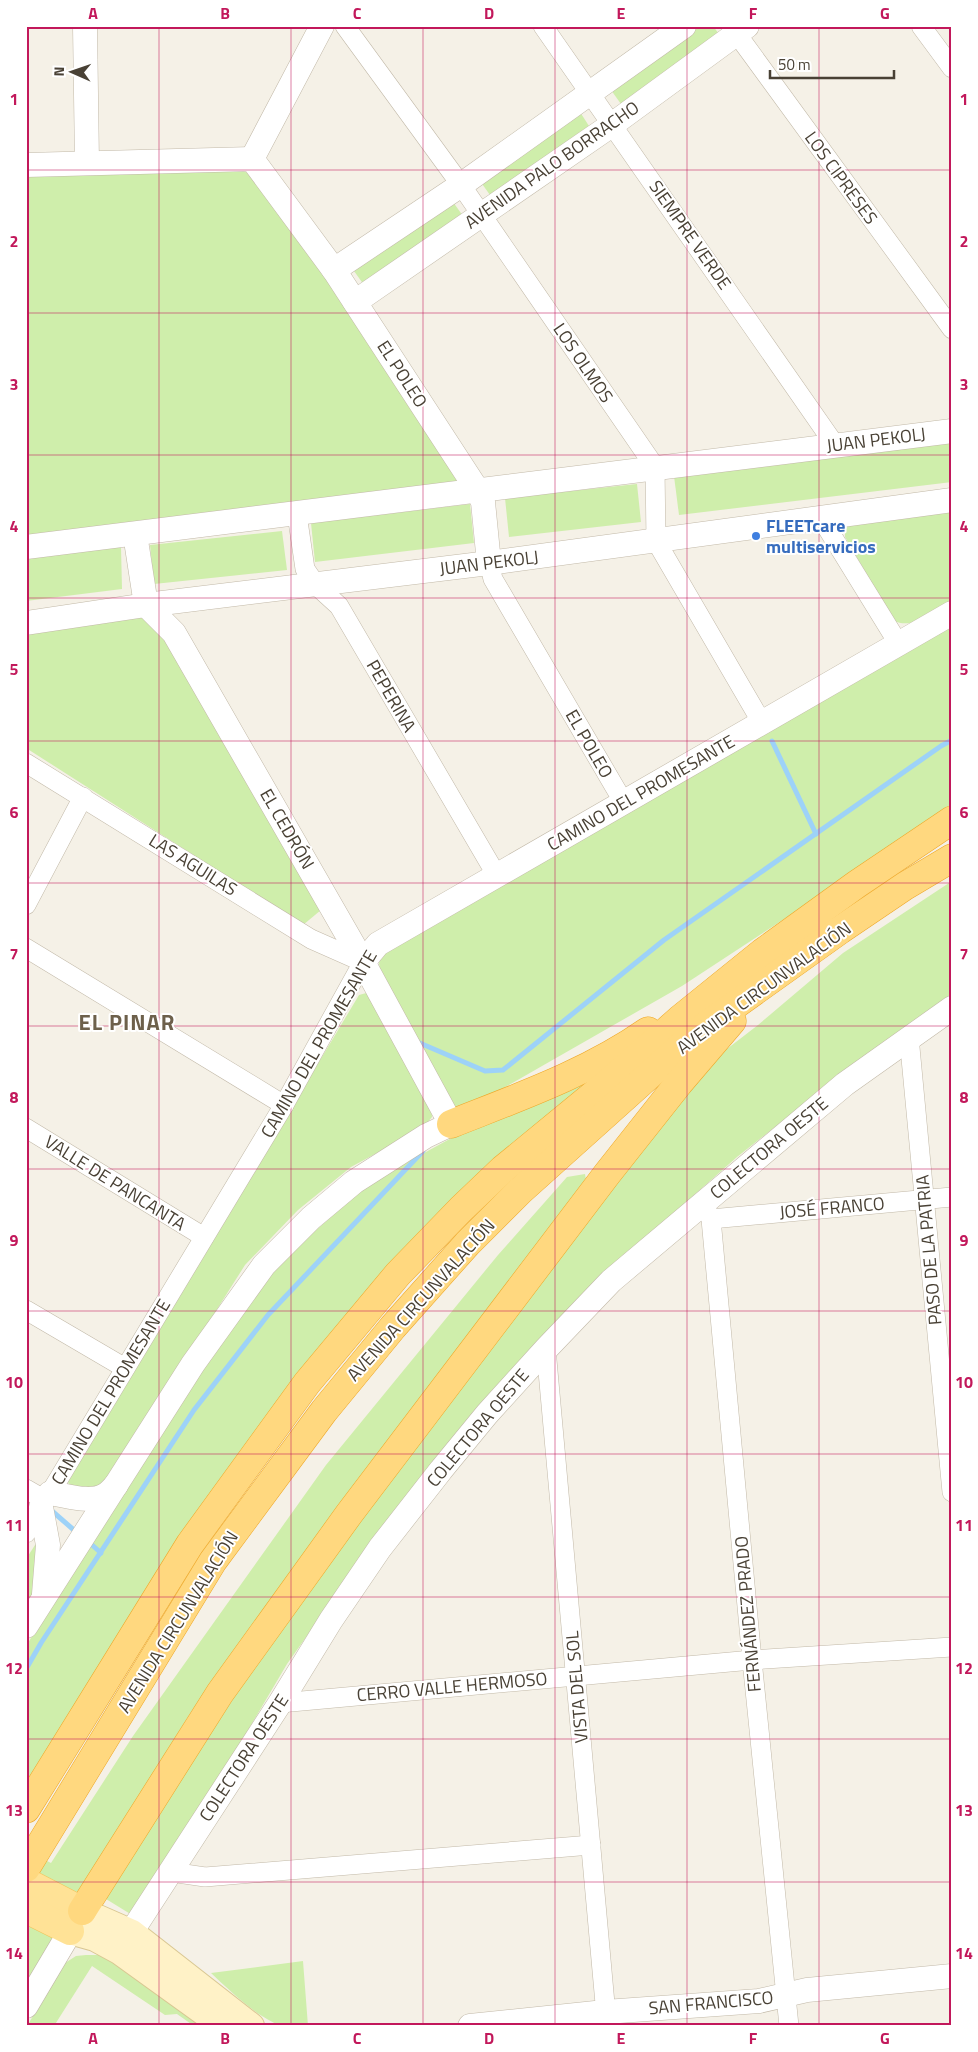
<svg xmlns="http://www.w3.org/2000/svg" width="978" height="2052" font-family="'Titillium Web',sans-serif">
<rect width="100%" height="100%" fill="#f5f1e7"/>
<g fill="#cfeeab">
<polygon points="700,26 713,26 719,34 621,104 611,90"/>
<polygon points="580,112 589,126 490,195 480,181"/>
<polygon points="238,168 253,176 456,462 460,482 26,539 26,173"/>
<polygon points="453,202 463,216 364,285 354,271"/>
<polygon points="952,442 952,482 679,515 674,476"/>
<polygon points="637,484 641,522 509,537 505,498"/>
<polygon points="470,504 474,543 315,562 311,523"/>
<path d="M952 508V601C934 611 914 630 894 621L845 537V529L849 523Z"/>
<polygon points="282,531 287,570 154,584 150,545"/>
<polygon points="121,547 122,589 26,601 26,559"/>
<polygon points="133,614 158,622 321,910 303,925 26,748 26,631"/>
<polygon points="952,622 952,809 682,986 472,1106 457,1108 451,1102 380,970 379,963 382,955"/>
<polygon points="952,881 952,997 863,1057 737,1157 614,1266 406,1496 287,1664 198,1815 132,1915 106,1899 107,1884 171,1794 252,1670 424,1434 639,1150 723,1052 758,1025 843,953"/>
<polygon points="370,992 431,1103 432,1117 423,1128 351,1167 298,1210 245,1265 104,1488 71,1489 68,1482 69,1475 194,1271 359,995"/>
<polygon points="643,1044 499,1159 220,1482 147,1587 26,1785 26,1646 202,1365 267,1273 371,1182 468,1129"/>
<polygon points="585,1174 587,1186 295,1577 191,1712 80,1891 67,1894 26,1872 26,1850 51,1863 133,1736 326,1465 498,1255 567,1177"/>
<polygon points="37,1542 41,1585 26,1609 26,1559"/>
<polygon points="26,1918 53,1936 52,1948 26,1991"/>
<polygon points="86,1955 100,1955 138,1970 206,2026 194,2026 177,2014 165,2015 92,1966 54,2026 27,2026 65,1963 76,1956"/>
<path d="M303 1961 308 2026C300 2026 288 2028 280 2025 258 2018 228 1989 211 1973Z"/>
</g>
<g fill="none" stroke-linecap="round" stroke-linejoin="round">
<g stroke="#9dd2f8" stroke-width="5">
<polyline points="772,741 816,834"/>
<polyline points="415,1041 485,1071 503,1070 664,940 941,746 952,740"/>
<polyline points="52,1511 75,1531"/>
<polyline points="91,1544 101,1553"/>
<polyline points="26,1669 41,1643 194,1410 268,1315 423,1151"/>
</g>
<defs>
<g id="minor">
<polyline points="345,26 461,185 655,467 656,541 762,723"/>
<polyline points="543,26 835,445"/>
<polyline points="731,26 952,329"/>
<polyline points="921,26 952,68"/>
<polyline points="297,514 305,569 316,585 339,606 497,876"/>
<polyline points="821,518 898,643"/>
<polyline points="489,563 493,579 624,803"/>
<polyline points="26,763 311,939 363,962 284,1105 26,1533"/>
<polyline points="26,905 83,797"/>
<polyline points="26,948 284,1105"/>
<polyline points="909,1037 952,1492"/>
<polyline points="26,1128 204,1237"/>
<polyline points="703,1203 711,1219 752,1660 789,2026"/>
<polyline points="711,1219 952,1197"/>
<polyline points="26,1310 125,1368"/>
<polyline points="546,1349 607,2026"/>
<polyline points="26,1489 45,1500"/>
<polyline points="280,1703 752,1660 952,1647"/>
<polyline points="171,1872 205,1877 591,1845"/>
</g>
<g id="tertiary">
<polyline points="85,26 87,163"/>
<polyline points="252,159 322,26"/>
<polyline points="26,165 252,159 334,270 478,491 483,502 489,563"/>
<polyline points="334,270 461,185 684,26"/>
<polyline points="355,302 613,124 747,26"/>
<polyline points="26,547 952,431"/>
<polyline points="26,623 146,605 489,563 952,500"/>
<polyline points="363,962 378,944 952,613"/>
<path d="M50 1493C66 1495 90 1504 105 1495 109 1493 113 1488 116 1485"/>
<polyline points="41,1507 48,1545 44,1594"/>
<polyline points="26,1626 193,1364 264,1265 311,1218 354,1182 426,1136 451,1124 363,962 174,633 146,605 135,534"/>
<polyline points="121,1948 280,1703 331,1620 380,1548 441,1470 487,1414 546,1349 611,1281 845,1084 952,1008"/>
<polyline points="26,2006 80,1915"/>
<polyline points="470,2026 605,2012 759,2001 807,1990 952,1976"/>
</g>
<g id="secondary">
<polyline points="82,1911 132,1933 251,2026"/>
<polyline points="70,1931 95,1938 119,1951 223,2026"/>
</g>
<g id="primary">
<polyline points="26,1882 82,1911"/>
<polyline points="26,1909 70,1931"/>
</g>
<g id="trunk">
<path d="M451 1124C519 1097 588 1073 648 1031"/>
<polyline points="26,1809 190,1544 307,1383 398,1274 461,1209 503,1169 615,1077 680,1019 763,952 857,884 952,820"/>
<polyline points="26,1868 213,1561 324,1411 393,1327 467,1244 520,1191 696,1033 840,930 905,886 952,858"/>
<polyline points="82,1911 220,1693 349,1514 607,1174 679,1083 732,1021"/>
</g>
</defs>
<use href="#minor" stroke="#c2b9a8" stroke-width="20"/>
<use href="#tertiary" stroke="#c2b9a8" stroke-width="25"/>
<use href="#secondary" stroke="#d9c792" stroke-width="28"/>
<use href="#primary" stroke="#f0c45a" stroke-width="29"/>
<use href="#trunk" stroke="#eea728" stroke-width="29"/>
<use href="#minor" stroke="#fff" stroke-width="19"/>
<use href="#tertiary" stroke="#fff" stroke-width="24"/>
<use href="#secondary" stroke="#fff2c7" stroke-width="26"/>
<use href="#primary" stroke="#ffe296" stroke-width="28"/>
<use href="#trunk" stroke="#ffd87f" stroke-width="28"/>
</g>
<path fill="none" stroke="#c2185b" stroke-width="1" stroke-opacity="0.55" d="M159 26V2026M291 26V2026M423 26V2026M555 26V2026M687 26V2026M819 26V2026M26 170H952M26 313H952M26 455H952M26 598H952M26 741H952M26 883H952M26 1026H952M26 1169H952M26 1311H952M26 1454H952M26 1597H952M26 1739H952M26 1882H952"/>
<circle fill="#3f7fe0" stroke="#fff" stroke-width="2" cx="756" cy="536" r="5"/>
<g text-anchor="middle" stroke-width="4" stroke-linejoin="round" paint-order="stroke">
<g font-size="18" fill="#494135" stroke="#fff">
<text transform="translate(552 165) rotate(-35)" y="6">AVENIDA PALO BORRACHO</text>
<text transform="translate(841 178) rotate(54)" y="6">LOS CIPRESES</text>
<text transform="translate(690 235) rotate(55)" y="6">SIEMPRE VERDE</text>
<text transform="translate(583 363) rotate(56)" y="6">LOS OLMOS</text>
<text transform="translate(402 374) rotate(57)" y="6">EL POLEO</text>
<text transform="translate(876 440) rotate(-7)" y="6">JUAN PEKOLJ</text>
<text transform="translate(489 563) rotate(-7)" y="6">JUAN PEKOLJ</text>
<text transform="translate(391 696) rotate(60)" y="6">PEPERINA</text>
<text transform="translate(589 744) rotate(60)" y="6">EL POLEO</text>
<text transform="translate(641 793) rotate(-30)" y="6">CAMINO DEL PROMESANTE</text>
<text transform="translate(287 829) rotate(60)" y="6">EL CEDRÓN</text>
<text transform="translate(193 865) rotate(32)" y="6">LAS AGUILAS</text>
<text transform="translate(764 988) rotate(-36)" y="6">AVENIDA CIRCUNVALACIÓN</text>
<text transform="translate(319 1044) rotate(-60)" y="6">CAMINO DEL PROMESANTE</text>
<text transform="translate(769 1148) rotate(-40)" y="6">COLECTORA OESTE</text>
<text transform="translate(115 1183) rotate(32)" y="6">VALLE DE PANCANTA</text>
<text transform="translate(832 1208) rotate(-5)" y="6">JOSÉ FRANCO</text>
<text transform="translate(929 1250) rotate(-95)" y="6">PASO DE LA PATRIA</text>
<text transform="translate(421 1300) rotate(-48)" y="6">AVENIDA CIRCUNVALACIÓN</text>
<text transform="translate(111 1392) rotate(-59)" y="6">CAMINO DEL PROMESANTE</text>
<text transform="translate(478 1428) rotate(-50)" y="6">COLECTORA OESTE</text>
<text transform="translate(748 1614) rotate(-95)" y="6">FERNÁNDEZ PRADO</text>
<text transform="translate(178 1622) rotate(-58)" y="6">AVENIDA CIRCUNVALACIÓN</text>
<text transform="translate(452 1687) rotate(-5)" y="6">CERRO VALLE HERMOSO</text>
<text transform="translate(577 1687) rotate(-95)" y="6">VISTA DEL SOL</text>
<text transform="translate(244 1758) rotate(-57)" y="6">COLECTORA OESTE</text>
<text transform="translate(711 2003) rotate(-5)" y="6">SAN FRANCISCO</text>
</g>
<g font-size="18" font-weight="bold" fill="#366cbe" stroke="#fff" text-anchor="start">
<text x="766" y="532">FLEETcare<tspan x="766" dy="21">multiservicios</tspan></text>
</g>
<g font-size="22" font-weight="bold" letter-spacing="1" fill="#6d604b" stroke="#fff">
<text x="127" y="1030">EL PINAR</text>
</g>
</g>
<rect width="978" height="2052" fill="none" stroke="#ffffff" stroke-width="55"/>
<g transform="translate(72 72) rotate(272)" stroke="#ffffff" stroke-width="4" paint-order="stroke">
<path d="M0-4L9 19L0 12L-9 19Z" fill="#494135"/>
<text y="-8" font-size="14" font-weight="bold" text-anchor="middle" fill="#494135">N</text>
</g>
<path d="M770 70v8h124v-8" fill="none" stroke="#494135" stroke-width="2.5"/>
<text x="778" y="70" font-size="15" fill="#494135" stroke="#ffffff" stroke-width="4" paint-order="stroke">50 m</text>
<rect x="28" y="28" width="922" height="1996" fill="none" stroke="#c2185b" stroke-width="2"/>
<g font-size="16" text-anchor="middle" font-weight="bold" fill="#c2185b">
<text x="93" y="19">A</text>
<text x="225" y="19">B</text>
<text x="357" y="19">C</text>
<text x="489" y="19">D</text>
<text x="621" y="19">E</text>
<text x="753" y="19">F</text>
<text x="885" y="19">G</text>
<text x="14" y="105">1</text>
<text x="964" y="105">1</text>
<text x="14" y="247">2</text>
<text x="964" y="247">2</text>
<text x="14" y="390">3</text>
<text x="964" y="390">3</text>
<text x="14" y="532">4</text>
<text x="964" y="532">4</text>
<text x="14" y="675">5</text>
<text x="964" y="675">5</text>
<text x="14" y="818">6</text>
<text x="964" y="818">6</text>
<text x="14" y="960">7</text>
<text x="964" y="960">7</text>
<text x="14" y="1103">8</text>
<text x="964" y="1103">8</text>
<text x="14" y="1246">9</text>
<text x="964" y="1246">9</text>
<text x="14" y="1388">10</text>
<text x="964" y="1388">10</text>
<text x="14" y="1531">11</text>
<text x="964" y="1531">11</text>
<text x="14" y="1674">12</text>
<text x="964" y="1674">12</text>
<text x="14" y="1816">13</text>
<text x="964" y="1816">13</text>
<text x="14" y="1959">14</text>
<text x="964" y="1959">14</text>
<text x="93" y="2044">A</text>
<text x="225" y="2044">B</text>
<text x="357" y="2044">C</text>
<text x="489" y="2044">D</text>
<text x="621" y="2044">E</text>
<text x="753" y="2044">F</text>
<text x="885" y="2044">G</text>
</g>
</svg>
